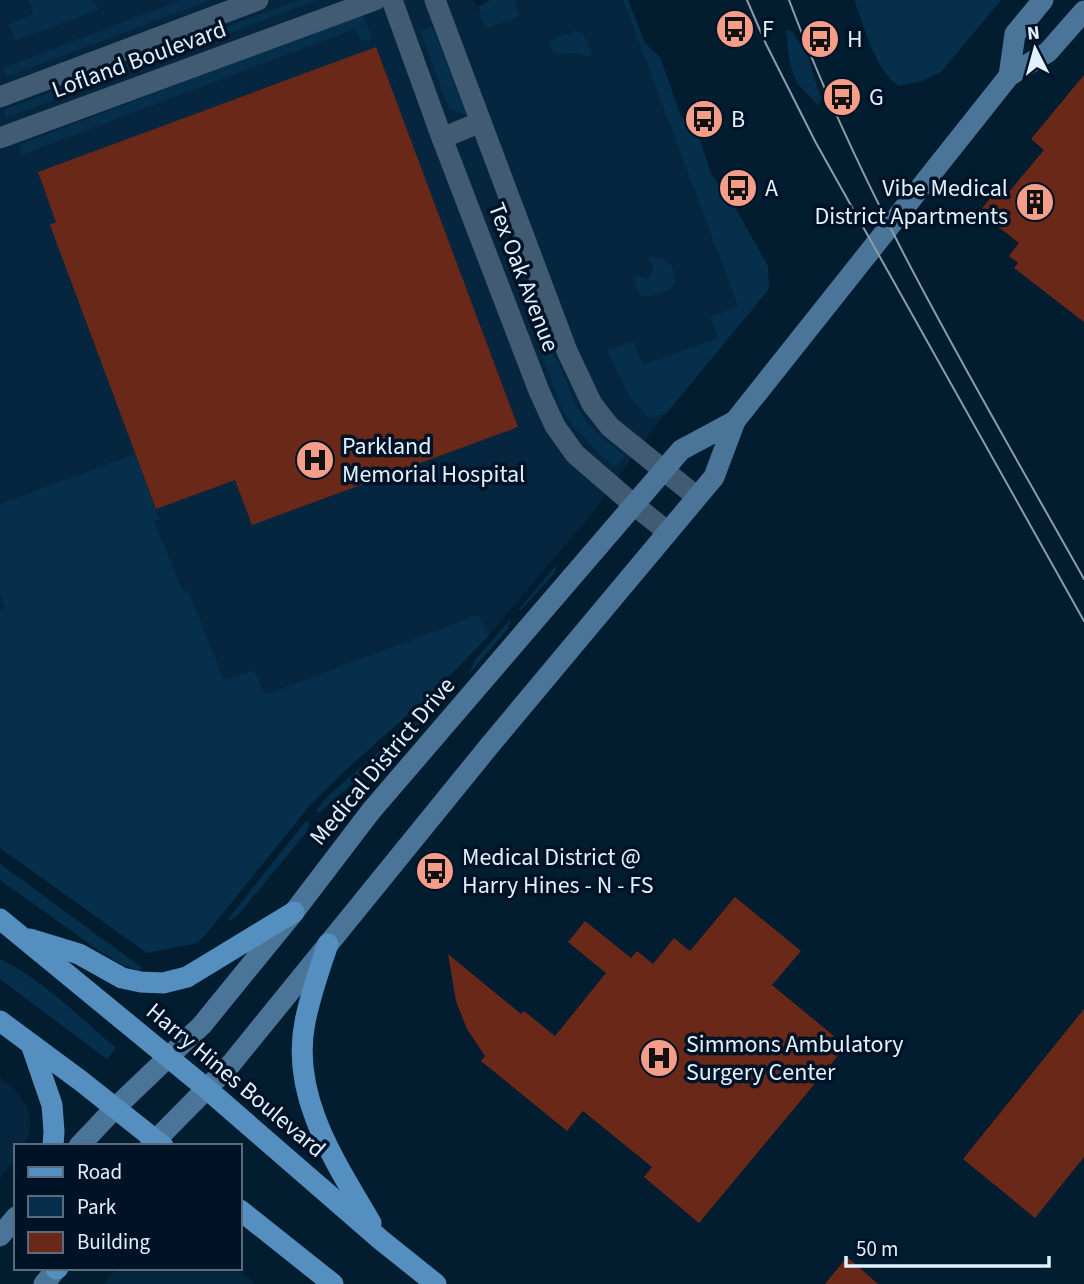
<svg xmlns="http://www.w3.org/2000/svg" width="1084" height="1284" font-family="'Source Sans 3',sans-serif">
<rect width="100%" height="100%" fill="#031d30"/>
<g fill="#05263e">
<polygon points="0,0 474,0 478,12 495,0 627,0 748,311 671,404 589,517 489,635 440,686 350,766 310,805 207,933 197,943 147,953 0,848"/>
<polygon points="0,1078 12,1087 22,1099 28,1109 30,1121 29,1135 24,1146 16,1146 16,1158 0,1178"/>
<polygon points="121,1268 236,1268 256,1284 104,1284 113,1273"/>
</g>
<g fill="#062f4c">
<polygon points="28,0 91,0 100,9 15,41 9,24 33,14"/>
<polygon points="181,0 211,0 7,77 3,68"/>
<polygon points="298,0 317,0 6,118 3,110"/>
<polygon points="490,0 514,0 520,16 486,29 478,7"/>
<polygon points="623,0 628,0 645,43 660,57 681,116 696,127 711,174 732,202 768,266 769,289 666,414 649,418 630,398 607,350 633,341 643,365 718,338 710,317 738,306"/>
<path d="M854 0H1001L941 72 922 81 899 86C874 69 865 27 854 0Z"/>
<polygon points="363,15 372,38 361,42 355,29 21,155 19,145 356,16"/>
<polygon points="432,26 466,113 464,115 449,109 420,31"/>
<polygon points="786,30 792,31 808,57 821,99 818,105 797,83 790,65"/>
<polygon points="575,31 583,33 592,55 585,56 575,53 555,54 548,43 562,35"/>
<path d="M648 256 669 261C674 270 677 277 673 287 664 292 652 298 641 296 638 290 634 284 634 277L638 276 648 279 654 268Z"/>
<polygon points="531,318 559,364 575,404 587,422 602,437 623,455 624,458 617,465 612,464 597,452 578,431 563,411 528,319"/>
<polygon points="135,454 159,519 154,521 183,592 188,590 224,680 254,670 265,695 478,615 489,635 440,686 350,766 310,805 207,933 197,943 147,953 0,848 0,610 5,608 0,594 0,504"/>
<polygon points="555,567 557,567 553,575 520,611 519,609"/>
<polygon points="510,620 511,621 507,630 469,674 474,661"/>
<path d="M451 694C432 715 411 732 389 750 365 771 343 793 319 813L316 811 328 796 439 699Z"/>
<polygon points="306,821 309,822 309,825 306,833 238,915 231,920 228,919"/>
<polygon points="0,864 141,967 140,971 123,965 101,952 0,880"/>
<path d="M0 959C43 980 79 1017 116 1048L107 1059 0 979Z"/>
</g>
<g fill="#6a2819">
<polygon points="376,47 518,427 252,525 235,480 156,509 50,225 56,222 38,172"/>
<polygon points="1084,75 1084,322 1014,268 1018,263 1009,256 1019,243 979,212 1001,185 1009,192 1044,150 1031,139"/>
<polygon points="735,897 801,951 772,985 846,1046 699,1223 644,1177 652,1167 583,1111 567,1131 481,1061 485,1056 467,1029 456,1001 448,954 521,1014 524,1011 555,1036 606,973 568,942 585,921 631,958 637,951 653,964 674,938 690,951"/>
<polygon points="1084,1009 1084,1157 1035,1218 963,1159"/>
<polygon points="847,1257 878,1284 825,1284"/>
</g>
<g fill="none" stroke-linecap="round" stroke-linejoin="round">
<g stroke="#405b72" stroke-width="21">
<polyline points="392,0 442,138 539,391 555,426 575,454 634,505 668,532"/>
<polyline points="435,0 567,351 592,404 610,427 697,497"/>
<polyline points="0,97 258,0"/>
<polyline points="0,138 375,0"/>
<polyline points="442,138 481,122"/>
</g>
<g stroke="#4a7598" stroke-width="21">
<polyline points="1009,76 1015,34 1043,0"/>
<polyline points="79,1146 115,1108 202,1025 294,912 371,811 681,450 735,421"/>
<polyline points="150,1146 231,1064 490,745 714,477 735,421 1009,76 1048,52 1084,11"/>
<polyline points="0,1236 16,1217"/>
<polyline points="44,1284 57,1268"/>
</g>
<g stroke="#558fbf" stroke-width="21">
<polyline points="0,919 207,1089 381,1240 436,1284"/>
<polyline points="30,939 79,954 122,978 141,982 163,983 187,977 294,912"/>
<path d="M328 944C319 970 310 996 305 1022 290 1096 336 1163 371 1223"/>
<polyline points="0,1021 81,1081 163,1146"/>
<polyline points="31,1044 52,1105 54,1131 53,1146"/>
<polyline points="240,1210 333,1284"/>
<polyline points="56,1269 58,1268"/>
</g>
<g stroke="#899dac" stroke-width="2">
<polyline points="747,0 766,44 816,143 1084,621"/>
<path d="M789 0C865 203 978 390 1084 579"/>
</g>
</g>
<defs>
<symbol id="bus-disc" viewBox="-11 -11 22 22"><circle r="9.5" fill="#f49e89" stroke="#001326"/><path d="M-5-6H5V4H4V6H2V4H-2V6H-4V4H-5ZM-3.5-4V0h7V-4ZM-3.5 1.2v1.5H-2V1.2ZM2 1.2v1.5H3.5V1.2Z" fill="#111"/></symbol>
<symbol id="building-disc" viewBox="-11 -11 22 22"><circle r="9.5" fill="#f49e89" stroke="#001326"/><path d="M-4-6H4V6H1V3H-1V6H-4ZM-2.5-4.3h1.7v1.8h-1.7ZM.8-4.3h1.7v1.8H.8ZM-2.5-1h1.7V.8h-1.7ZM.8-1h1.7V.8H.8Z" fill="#111"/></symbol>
<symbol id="hospital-disc" viewBox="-11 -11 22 22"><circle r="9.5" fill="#f49e89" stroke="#001326"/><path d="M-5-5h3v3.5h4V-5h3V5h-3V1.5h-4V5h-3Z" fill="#111"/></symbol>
</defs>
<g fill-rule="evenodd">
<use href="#bus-disc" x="713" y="7" width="44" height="44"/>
<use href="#bus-disc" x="798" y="17" width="44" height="44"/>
<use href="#bus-disc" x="820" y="75" width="44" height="44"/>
<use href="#bus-disc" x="682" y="97" width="44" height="44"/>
<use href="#bus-disc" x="716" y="166" width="44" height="44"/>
<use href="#building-disc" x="1013" y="180" width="44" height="44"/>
<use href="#hospital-disc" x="293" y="438" width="44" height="44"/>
<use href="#bus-disc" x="413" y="849" width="44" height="44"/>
<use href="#hospital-disc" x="637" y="1036" width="44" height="44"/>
</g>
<g text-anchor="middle" stroke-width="7" stroke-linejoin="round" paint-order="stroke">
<g font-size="24" fill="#e1f1fe" stroke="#001326" text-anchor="start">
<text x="762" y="37">F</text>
<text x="847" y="47">H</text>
<text x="869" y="105">G</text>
<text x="731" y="127">B</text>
<text x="765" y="196">A</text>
<text x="1008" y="196" text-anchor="end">Vibe Medical<tspan x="1008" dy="28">District Apartments</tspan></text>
<text x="342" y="454">Parkland<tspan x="342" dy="28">Memorial Hospital</tspan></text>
<text x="462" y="865">Medical District @<tspan x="462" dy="28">Harry Hines - N - FS</tspan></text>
<text x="686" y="1052">Simmons Ambulatory<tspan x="686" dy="28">Surgery Center</tspan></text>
</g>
<g font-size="24" fill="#e1f1fe" stroke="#001326">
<text transform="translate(139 59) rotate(-20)" y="8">Lofland Boulevard</text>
<text transform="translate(524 277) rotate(69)" y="8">Tex Oak Avenue</text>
<text transform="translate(382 761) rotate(-50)" y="8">Medical District Drive</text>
<text transform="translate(236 1080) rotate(40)" y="8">Harry Hines Boulevard</text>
</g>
</g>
<rect x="14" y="1144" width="228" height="126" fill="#001326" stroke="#5a6c7c" stroke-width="2"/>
<rect x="28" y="1167" width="35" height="10" fill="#558fbf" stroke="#5a6c7c" stroke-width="2"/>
<text x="77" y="1179" font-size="21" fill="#e1f1fe">Road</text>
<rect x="28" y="1196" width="35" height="21" fill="#062f4c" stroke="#5a6c7c" stroke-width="2"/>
<text x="77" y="1214" font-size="21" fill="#e1f1fe">Park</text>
<rect x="28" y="1232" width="35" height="21" fill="#6a2819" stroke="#5a6c7c" stroke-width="2"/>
<text x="77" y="1249" font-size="21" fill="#e1f1fe">Building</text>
<g transform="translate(1035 49) rotate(354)" stroke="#001326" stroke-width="5" paint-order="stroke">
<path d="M0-5L12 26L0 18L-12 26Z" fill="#e1f1fe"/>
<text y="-10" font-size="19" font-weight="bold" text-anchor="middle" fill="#e1f1fe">N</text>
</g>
<path d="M846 1256v10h203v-10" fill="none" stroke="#e1f1fe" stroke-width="3.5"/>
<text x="856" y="1256" font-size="21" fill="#e1f1fe" stroke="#001326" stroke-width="5" paint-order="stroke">50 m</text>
</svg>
